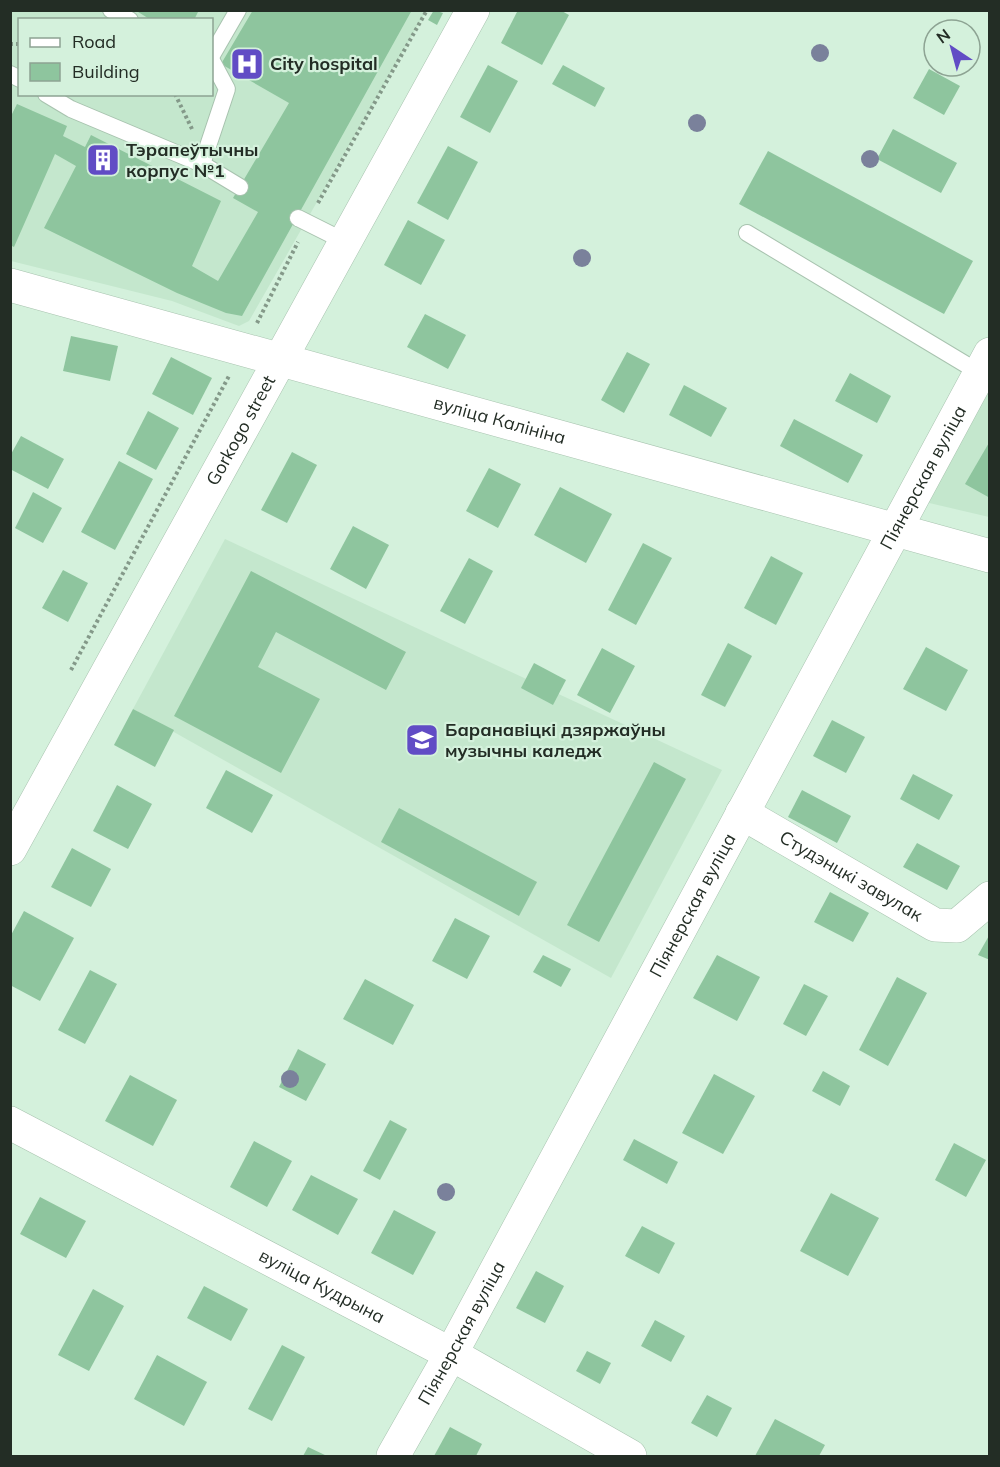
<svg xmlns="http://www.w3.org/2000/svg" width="1000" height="1467" font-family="Mulish,sans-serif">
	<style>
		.built { fill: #c4e7cd; fill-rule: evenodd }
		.building { fill: #8ec59e }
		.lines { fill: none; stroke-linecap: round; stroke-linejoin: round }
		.service-casing { stroke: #a8c3af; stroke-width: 18 }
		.minor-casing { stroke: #a8c3af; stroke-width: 34 }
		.path { stroke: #849989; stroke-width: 4; stroke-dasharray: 3 3; stroke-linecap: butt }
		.service { stroke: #fff; stroke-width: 16 }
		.minor { stroke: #fff; stroke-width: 33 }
		.tree { fill: #7a819b }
		.labels { text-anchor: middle; stroke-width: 4.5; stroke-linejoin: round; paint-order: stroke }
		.poi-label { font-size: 18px; font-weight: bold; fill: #232d25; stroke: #d4f1dc; text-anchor: start }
		.street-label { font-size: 18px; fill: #232d25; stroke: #d4f1dc }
	</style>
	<rect width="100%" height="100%" fill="#d4f1dc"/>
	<g class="built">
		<path d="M11 11H426L249 321 239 326 172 301 11 261ZM20 20H212V94H20Z"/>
		<polygon points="989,384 989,517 925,502"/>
		<polygon points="225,539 722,770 611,978 133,709"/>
	</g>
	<g class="building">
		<polygon points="135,10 199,10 194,20 151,20"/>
		<polygon points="253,10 412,10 242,316 226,313 177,293 44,228 76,166 55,154 14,247 10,245 10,118 17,104 67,126 63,136 85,147 91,135 221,201 192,266 218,281 258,212 233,198 289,103 221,64"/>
		<polygon points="434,10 443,13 437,25 428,20"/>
		<polygon points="518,10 560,10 569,15 542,65 501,43"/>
		<polygon points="488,65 518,81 490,133 460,117"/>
		<polygon points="563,65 605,88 595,107 552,84"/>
		<polygon points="929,69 960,86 944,115 913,98"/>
		<polygon points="893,129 957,163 941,193 877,159"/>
		<polygon points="448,146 478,162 448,220 417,203"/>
		<polygon points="768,151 973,261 944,314 739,204"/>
		<polygon points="408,220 445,240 421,285 384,265"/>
		<polygon points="425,314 466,335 448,369 407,347"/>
		<polygon points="71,336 118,346 110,381 63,371"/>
		<polygon points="627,352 650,364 624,413 601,400"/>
		<polygon points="171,357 212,378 193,415 152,394"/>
		<polygon points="850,373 891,396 877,423 835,401"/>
		<polygon points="684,385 727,408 711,437 669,415"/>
		<polygon points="148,411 179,428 156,470 126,454"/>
		<polygon points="794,419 863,455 848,483 780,446"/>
		<polygon points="21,436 64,459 48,489 10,469 10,456"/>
		<polygon points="990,441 990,498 965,484"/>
		<polygon points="292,452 317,465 287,523 261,510"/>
		<polygon points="119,461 153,479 115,550 81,532"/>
		<polygon points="489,468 521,484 498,528 466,511"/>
		<polygon points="560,487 612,514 586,563 534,535"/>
		<polygon points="33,492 62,508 43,543 15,528"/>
		<polygon points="353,526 389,545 366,589 330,569"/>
		<polygon points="643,543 672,558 636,625 608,610"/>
		<polygon points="771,556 803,573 776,625 744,608"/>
		<polygon points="469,558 493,571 465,624 440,611"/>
		<polygon points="63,570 88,583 68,622 42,608"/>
		<polygon points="251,571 406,652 386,690 276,632 258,667 320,699 281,773 174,716"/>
		<polygon points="728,643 752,656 725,707 701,695"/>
		<polygon points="926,647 968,670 946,711 903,689"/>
		<polygon points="602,648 635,666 610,713 577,695"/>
		<polygon points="534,663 566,680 553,705 521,688"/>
		<polygon points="133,709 174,730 155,767 114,745"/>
		<polygon points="832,720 865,737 846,773 813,756"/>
		<polygon points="654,762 686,779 599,942 567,925"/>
		<polygon points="226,770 273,795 252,833 206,808"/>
		<polygon points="913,774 953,795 939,820 900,799"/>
		<polygon points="117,785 152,804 128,849 93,831"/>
		<polygon points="802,790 851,816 837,843 788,817"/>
		<polygon points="399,808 537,882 519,916 381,842"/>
		<polygon points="917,843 960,866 947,890 903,867"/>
		<polygon points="72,848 111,869 91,907 51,887"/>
		<polygon points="830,892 869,913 853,942 814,922"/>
		<polygon points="24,911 74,938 40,1001 10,985 10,937"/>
		<polygon points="455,918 490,936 467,979 432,961"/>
		<polygon points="990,934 990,960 978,955"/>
		<polygon points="543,955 571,969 561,987 533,972"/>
		<polygon points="717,955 760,977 737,1021 693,998"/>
		<polygon points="90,970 117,984 85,1044 58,1030"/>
		<polygon points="897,977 927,993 888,1066 859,1050"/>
		<polygon points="365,979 414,1005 393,1045 343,1019"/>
		<polygon points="804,984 828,996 806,1036 783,1024"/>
		<polygon points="298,1049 326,1064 306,1101 279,1087"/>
		<polygon points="823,1071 850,1086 840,1106 812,1091"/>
		<polygon points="714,1074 755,1096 723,1154 682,1133"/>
		<polygon points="130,1075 177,1100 153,1146 105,1121"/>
		<polygon points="390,1120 407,1129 380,1180 363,1171"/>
		<polygon points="634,1139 678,1162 667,1184 623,1160"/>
		<polygon points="254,1141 292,1161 267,1207 230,1187"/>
		<polygon points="954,1143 986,1160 966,1197 935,1180"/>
		<polygon points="311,1175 358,1199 338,1235 292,1210"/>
		<polygon points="831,1193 879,1218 848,1276 800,1251"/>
		<polygon points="40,1197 86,1221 66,1258 20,1234"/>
		<polygon points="394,1210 436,1232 413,1275 371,1253"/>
		<polygon points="642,1226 675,1243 659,1274 625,1256"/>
		<polygon points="536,1271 564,1286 545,1323 516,1308"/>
		<polygon points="204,1286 248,1309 231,1341 187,1318"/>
		<polygon points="93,1289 124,1306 89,1371 58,1355"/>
		<polygon points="655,1320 685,1336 671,1362 641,1346"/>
		<polygon points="282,1345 305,1357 272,1421 248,1409"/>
		<polygon points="587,1351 611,1363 600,1384 576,1371"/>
		<polygon points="157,1355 207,1382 184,1426 134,1399"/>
		<polygon points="707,1395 732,1408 717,1437 691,1423"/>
		<polygon points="775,1419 825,1445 819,1456 755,1456"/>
		<polygon points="450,1427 482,1444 476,1456 434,1456"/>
		<polygon points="308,1447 327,1456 303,1456"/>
	</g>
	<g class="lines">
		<defs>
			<g id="service">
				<polyline points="111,10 130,20"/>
				<polyline points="212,55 238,10"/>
				<polyline points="10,74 20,79"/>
				<polyline points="46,94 71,109 202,164 227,89 212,61"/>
				<polyline points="202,164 240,187"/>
				<polyline points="298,218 346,242"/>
				<polyline points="747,233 980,373"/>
			</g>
			<g id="minor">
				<path id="s1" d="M10 285 990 556"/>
				<path id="s2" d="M742 813 935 925 957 926 990 898"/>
				<path id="s3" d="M10 849 473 10"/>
				<path id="s4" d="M10 1123 451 1354 630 1456"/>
				<path id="s5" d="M393 1456 451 1354 990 354"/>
			</g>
		</defs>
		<use href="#service" class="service-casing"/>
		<use href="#minor" class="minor-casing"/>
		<g class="path">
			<polyline points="10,44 20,44"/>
			<polyline points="175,94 192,129"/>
			<polyline points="318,203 427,10"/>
			<polyline points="257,323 298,242"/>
			<polyline points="71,670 229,376"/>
		</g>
		<use href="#service" class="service"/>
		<use href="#minor" class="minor"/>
	</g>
	<g class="tree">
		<circle cx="820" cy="53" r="9"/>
		<circle cx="697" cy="123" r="9"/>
		<circle cx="870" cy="159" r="9"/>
		<circle cx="582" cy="258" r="9"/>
		<circle cx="290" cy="1079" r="9"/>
		<circle cx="446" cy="1192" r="9"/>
	</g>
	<defs>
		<symbol id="hospital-square" viewBox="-11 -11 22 22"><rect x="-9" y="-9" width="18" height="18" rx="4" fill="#614cc5" stroke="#d4f1dc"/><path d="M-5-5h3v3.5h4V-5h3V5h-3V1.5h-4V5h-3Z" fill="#fff"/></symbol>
		<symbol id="building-square" viewBox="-11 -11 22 22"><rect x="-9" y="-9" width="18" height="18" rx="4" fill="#614cc5" stroke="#d4f1dc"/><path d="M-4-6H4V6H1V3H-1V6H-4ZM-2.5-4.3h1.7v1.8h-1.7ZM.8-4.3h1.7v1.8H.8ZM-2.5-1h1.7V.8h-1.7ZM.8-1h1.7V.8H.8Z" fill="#fff"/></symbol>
		<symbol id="university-square" viewBox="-11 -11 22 22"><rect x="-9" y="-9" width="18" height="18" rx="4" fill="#614cc5" stroke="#d4f1dc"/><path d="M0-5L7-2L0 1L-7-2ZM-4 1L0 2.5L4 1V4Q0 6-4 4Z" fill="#fff"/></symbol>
	</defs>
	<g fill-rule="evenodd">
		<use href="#hospital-square" x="228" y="45" width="38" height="38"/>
		<use href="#building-square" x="84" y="141" width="38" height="38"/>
		<use href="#university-square" x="403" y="721" width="38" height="38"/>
	</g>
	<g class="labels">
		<g class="poi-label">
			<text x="270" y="70">City hospital</text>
			<text x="126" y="156">Тэрапеўтычны<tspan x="126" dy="21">корпус №1</tspan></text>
			<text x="445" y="736">Баранавіцкі дзяржаўны<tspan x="445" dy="21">музычны каледж</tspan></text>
		</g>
		<g class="street-label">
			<text dy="6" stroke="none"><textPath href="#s1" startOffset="508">вуліца Калініна</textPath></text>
			<text dy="6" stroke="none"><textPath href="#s3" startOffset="478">Gorkogo street</textPath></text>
			<text dy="6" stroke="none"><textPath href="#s5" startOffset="1113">Піянерская вуліца</textPath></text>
			<text dy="6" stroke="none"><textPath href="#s2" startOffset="126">Студэнцкі завулак</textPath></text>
			<text dy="6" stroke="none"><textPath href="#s5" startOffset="627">Піянерская вуліца</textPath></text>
			<text dy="6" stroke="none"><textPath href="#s4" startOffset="352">вуліца Кудрына</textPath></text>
			<text dy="6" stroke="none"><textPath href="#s5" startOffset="141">Піянерская вуліца</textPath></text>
		</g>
	</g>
	<rect width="1000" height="1467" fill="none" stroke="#232d25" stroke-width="24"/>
	<rect x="18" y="18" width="195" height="78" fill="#d4f1dc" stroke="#8da393" stroke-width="1.5"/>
	<rect x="30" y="38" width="30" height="9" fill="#ffffff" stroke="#8da393" stroke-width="1.5"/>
	<text x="72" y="48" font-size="18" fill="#232d25">Road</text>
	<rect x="30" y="63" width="30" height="18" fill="#8ec59e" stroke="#8da393" stroke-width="1.5"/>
	<text x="72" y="78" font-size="18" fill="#232d25">Building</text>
	<g transform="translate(952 48) rotate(324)"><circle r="28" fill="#d4f1dc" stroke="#8da393" stroke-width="1.5"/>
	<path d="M0-4.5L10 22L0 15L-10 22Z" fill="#614cc5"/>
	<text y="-9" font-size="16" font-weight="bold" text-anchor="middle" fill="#232d25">N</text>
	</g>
</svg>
